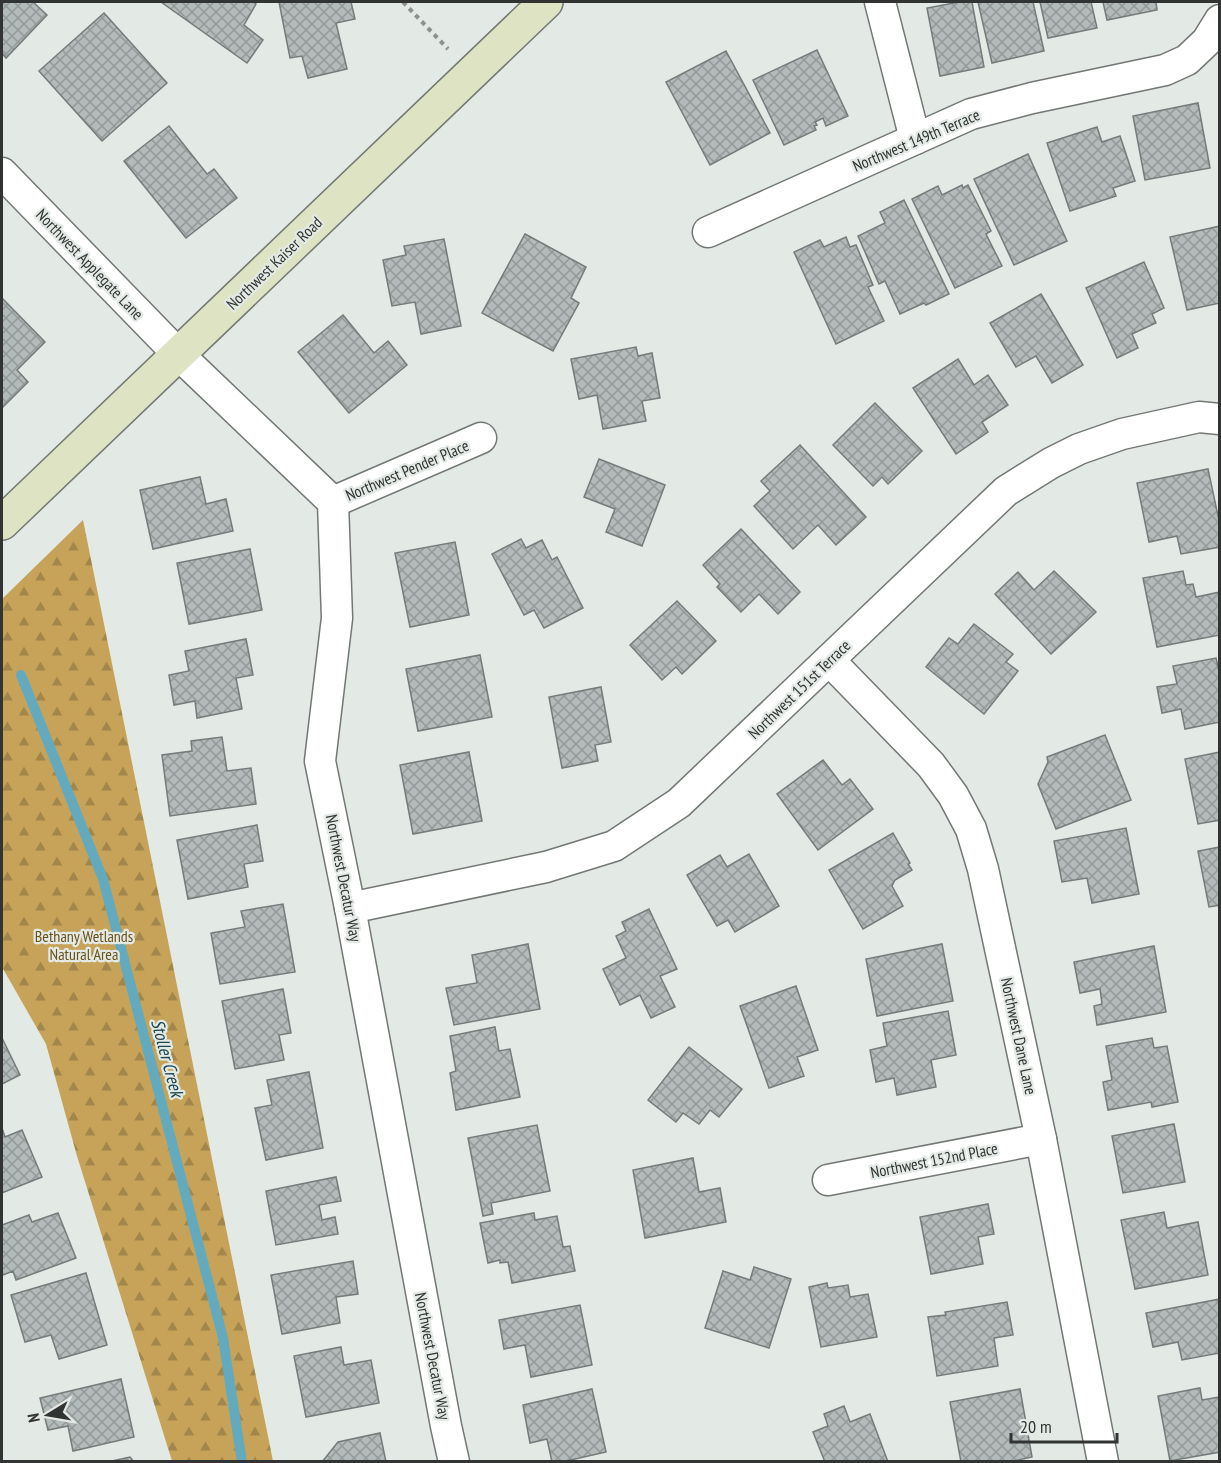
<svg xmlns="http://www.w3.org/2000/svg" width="1221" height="1463" font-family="'PT Sans Narrow',sans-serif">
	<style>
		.forest { fill: url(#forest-firs) }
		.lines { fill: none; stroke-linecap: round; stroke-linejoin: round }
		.stream { stroke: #63aabe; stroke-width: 10 }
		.building { fill: url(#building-cross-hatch); stroke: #747b7a; stroke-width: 1.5 }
		.street-casing { stroke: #737874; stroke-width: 33 }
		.secondary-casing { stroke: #737874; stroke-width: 36 }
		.path { stroke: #8e928f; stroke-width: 4; stroke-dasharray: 4.5 4.5; stroke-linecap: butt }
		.street { stroke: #fff; stroke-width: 30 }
		.secondary { stroke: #dee3c3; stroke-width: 33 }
		.labels { text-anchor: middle; stroke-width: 4.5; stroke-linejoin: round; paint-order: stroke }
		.street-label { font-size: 16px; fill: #313432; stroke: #e3e9e4 }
		.park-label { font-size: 16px; fill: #6a5119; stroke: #e3e9e4 }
		.water-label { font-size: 18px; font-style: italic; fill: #194653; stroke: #e3e9e4 }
	</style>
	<defs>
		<pattern id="forest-firs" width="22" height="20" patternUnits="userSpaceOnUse" patternTransform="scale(1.5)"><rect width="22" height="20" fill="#c7a359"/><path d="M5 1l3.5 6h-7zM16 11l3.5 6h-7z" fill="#a2864a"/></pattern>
		<pattern id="building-cross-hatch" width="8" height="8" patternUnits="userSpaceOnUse" patternTransform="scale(1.5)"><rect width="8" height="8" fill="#b3bbba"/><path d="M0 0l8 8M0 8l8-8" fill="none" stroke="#929998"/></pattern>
	</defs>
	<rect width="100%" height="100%" fill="#e3e9e4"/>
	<polygon class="forest" points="83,520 273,1461 172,1461 77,1156 46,1044 2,967 2,599"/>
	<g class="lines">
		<polyline class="stream" points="21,675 103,879 223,1338 242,1462"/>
	</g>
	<g class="building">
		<polygon points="2,2 33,2 47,15 6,58 2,53"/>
		<polygon points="161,2 253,2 256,4 244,25 263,40 247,63"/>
		<polygon points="279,2 351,2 355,19 336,23 347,69 308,78 302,56 290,58"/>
		<polygon points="959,2 972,2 984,67 940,76 927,8"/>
		<polygon points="978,2 1033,2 1044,51 992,63"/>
		<polygon points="1040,2 1091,2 1097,28 1048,38"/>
		<polygon points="1103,2 1156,2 1157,10 1107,20"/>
		<polygon points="104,13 167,83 102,141 39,71"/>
		<polygon points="817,50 848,116 826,126 823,118 815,122 817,125 814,126 816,130 784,145 753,80"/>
		<polygon points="726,51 770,133 710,165 666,82"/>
		<polygon points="1198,103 1210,168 1145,180 1133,116"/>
		<polygon points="169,126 207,174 214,169 237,198 186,238 124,161"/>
		<polygon points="1097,127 1102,142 1120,136 1135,181 1113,188 1116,196 1070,211 1047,143"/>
		<polygon points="1028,154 1067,241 1014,265 974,179"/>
		<polygon points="962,185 963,188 968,185 991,231 986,234 1002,266 955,288 912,199 938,186 942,195"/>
		<polygon points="904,200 949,294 926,305 924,303 900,314 885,281 879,284 858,236 885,223 880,212"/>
		<polygon points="1220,226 1220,303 1187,310 1170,237"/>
		<polygon points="525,234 586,267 571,298 579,303 553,351 482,313"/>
		<polygon points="846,237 850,247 856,245 873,285 868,287 884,321 836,344 794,252 820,240 824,247"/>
		<polygon points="444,239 461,326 421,334 415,302 392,306 383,260 406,255 404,246"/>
		<polygon points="1144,262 1164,308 1152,314 1156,323 1132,334 1138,348 1117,358 1086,288"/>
		<polygon points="1041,294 1083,365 1052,383 1036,356 1016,367 990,323"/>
		<polygon points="2,298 45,342 17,370 28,382 2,408"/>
		<polygon points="343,315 374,353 388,341 407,365 349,413 298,352"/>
		<polygon points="636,347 638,356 652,353 660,398 642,401 646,421 603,429 597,395 579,399 571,359"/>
		<polygon points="958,359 974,385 988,375 1008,405 982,422 988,432 956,454 913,388"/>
		<polygon points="875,403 922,451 888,484 882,477 873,486 833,445"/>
		<polygon points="800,445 866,517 836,545 818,525 793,549 754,506 770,491 761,481"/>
		<polygon points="599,459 665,485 642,546 606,532 615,509 584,497"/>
		<polygon points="1208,469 1220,525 1220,547 1181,554 1177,536 1149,542 1137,483"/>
		<polygon points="200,477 206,504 226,499 233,531 153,549 140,490"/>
		<polygon points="741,529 800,592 778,614 759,594 741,612 717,587 720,584 703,565"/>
		<polygon points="521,539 526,548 542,540 552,560 557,557 583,608 544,628 534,610 524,615 492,554"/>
		<polygon points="455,542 469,615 410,627 395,553"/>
		<polygon points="250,549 262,610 189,624 177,563"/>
		<polygon points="1054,571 1096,612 1051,654 995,594 1018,572 1034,590"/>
		<polygon points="1183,571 1186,585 1193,584 1196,597 1220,592 1220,635 1157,647 1143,578"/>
		<polygon points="677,601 716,641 682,674 676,667 662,680 630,645"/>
		<polygon points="974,624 1013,654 1006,662 1018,671 984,714 926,667 949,638 958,644"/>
		<polygon points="246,639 253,675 236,678 242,709 197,718 195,701 174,705 169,675 189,671 185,651"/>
		<polygon points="480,655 492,717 418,731 406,669"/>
		<polygon points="1216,658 1220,676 1220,722 1185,729 1181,709 1162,713 1157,687 1177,684 1173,666"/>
		<polygon points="601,687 611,742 595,745 598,761 562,768 549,697"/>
		<polygon points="1105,735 1131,800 1056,829 1038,784 1048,762 1047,757"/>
		<polygon points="222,737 227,771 251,768 256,804 170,816 162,755 192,751 191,741"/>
		<polygon points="469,752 482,821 413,834 400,765"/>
		<polygon points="1220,752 1220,820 1198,824 1185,759"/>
		<polygon points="823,760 842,785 850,779 873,809 818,850 777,794"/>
		<polygon points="257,825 263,861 244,864 248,887 188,899 177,840"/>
		<polygon points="1126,828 1139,894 1092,903 1087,878 1062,882 1054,841"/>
		<polygon points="893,833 910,863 908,864 912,870 895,880 892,886 903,906 863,929 829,870"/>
		<polygon points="1220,847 1220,905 1209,907 1198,851"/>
		<polygon points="749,854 779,906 735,932 728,920 717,926 687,875 720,855 727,867"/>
		<polygon points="283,904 295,972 220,984 211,933 245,927 241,911"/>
		<polygon points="649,909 677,969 660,976 675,1007 651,1018 640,995 620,1005 603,969 626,958 616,936 626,931 622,922"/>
		<polygon points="528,944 540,1009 454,1025 446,988 477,983 472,955"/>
		<polygon points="942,944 953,1001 877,1016 866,959"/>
		<polygon points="1154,946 1166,1012 1097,1025 1094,1006 1102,1004 1100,989 1080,993 1074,962"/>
		<polygon points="796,986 818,1050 797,1057 804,1076 769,1088 740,1006"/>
		<polygon points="283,989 291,1033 279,1035 284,1060 235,1069 222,1001"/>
		<polygon points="948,1011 956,1055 931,1060 936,1087 897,1095 894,1078 876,1082 870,1050 887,1046 883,1023"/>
		<polygon points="495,1027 499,1051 510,1049 520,1097 456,1110 450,1073 456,1071 450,1036"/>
		<polygon points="2,1038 20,1075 2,1084"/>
		<polygon points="1152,1038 1154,1048 1167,1046 1178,1102 1152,1107 1151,1102 1108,1110 1103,1082 1112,1080 1106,1046"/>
		<polygon points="689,1047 742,1089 719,1117 710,1110 699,1124 683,1113 676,1122 648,1100"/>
		<polygon points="309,1072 323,1148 266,1160 255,1108 272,1105 267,1080"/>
		<polygon points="1174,1124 1185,1182 1123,1193 1112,1136"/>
		<polygon points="537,1125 550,1191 491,1203 493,1214 483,1216 468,1138"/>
		<polygon points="2,1128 5,1137 22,1130 42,1177 2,1193"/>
		<polygon points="693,1158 699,1192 720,1188 726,1222 645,1238 633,1170"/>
		<polygon points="336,1177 341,1201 319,1205 322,1220 335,1217 338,1234 276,1245 266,1191"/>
		<polygon points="988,1204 994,1234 978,1237 983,1264 931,1274 920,1217"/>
		<polygon points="1164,1212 1167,1228 1198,1222 1208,1275 1135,1289 1121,1220"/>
		<polygon points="58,1213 76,1258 16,1280 13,1271 3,1275 2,1271 2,1225 29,1215 32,1222"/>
		<polygon points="534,1213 535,1220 557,1216 563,1247 570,1246 575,1271 512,1283 508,1262 500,1263 500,1260 488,1263 480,1223"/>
		<polygon points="353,1261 358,1294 336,1297 340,1323 282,1334 271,1275"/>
		<polygon points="754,1267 791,1279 769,1348 705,1328 723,1271 750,1280"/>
		<polygon points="86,1273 107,1345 59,1359 51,1335 25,1342 11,1295"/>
		<polygon points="827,1283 828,1288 848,1285 850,1297 868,1294 877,1337 821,1347 809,1287"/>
		<polygon points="1220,1299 1220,1353 1182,1360 1178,1342 1153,1347 1146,1313"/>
		<polygon points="1007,1302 1013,1335 994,1338 998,1366 937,1376 928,1317 946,1315 945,1312"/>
		<polygon points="580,1305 592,1365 531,1377 525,1345 504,1349 499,1320"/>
		<polygon points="341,1347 344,1365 371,1360 379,1403 306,1417 294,1356"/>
		<polygon points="121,1379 134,1437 73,1451 68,1426 48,1430 40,1398"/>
		<polygon points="1200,1388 1202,1400 1220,1397 1220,1452 1170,1461 1158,1396"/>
		<polygon points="592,1389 606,1452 562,1462 552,1462 547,1439 530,1443 523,1405"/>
		<polygon points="1020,1389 1032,1457 1009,1462 961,1462 950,1402"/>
		<polygon points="844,1406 850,1422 870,1414 888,1462 825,1462 813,1432 828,1426 824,1414"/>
		<polygon points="380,1433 386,1462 322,1462 338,1442"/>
		<polygon points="130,1457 134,1462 107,1462"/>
	</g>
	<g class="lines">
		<defs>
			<g id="street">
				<polyline points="880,2 915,139"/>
				<polyline points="2,173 178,354 333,502 337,618 320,761 350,908 446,1426 454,1462"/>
				<polyline points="708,232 971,114 1032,98 1165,70 1187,60 1207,41 1220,20"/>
				<polyline points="333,502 481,438"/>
				<polyline points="829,660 931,765 953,795 971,829 983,869 1041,1139 1103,1462"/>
				<polyline points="350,908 546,867 614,846 679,803 1006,491 1051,463 1079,449 1122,434 1199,417 1220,419"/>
				<polyline points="828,1180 1041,1139"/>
			</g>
			<polyline id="secondary" points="2,523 546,2"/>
		</defs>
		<use href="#street" class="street-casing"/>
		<use href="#secondary" class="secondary-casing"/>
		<polyline class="path" points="403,2 448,49"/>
		<use href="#street" class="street"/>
		<use href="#secondary" class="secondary"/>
	</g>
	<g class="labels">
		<g class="street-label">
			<text transform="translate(916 140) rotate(-23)" y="6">Northwest 149th Terrace</text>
			<text transform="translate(274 263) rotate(-44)" y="6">Northwest Kaiser Road</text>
			<text transform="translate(90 264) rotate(46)" y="6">Northwest Applegate Lane</text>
			<text transform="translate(407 470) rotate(-23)" y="6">Northwest Pender Place</text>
			<text transform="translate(799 689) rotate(-44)" y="6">Northwest 151st Terrace</text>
			<text transform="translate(344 878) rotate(79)" y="6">Northwest Decatur Way</text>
			<text transform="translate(1019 1036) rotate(78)" y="6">Northwest Dane Lane</text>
			<text transform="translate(934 1160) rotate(-11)" y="6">Northwest 152nd Place</text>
			<text transform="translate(433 1356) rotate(79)" y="6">Northwest Decatur Way</text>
		</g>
		<g class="park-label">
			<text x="84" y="942">Bethany Wetlands<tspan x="84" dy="18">Natural Area</tspan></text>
		</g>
		<g class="water-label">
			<text transform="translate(167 1058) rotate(75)" y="6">Stoller Creek</text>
		</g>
	</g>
	<rect width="1221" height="1463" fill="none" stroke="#313432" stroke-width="6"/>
	<g transform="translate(48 1415) rotate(259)" stroke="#e3e9e4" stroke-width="4.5" paint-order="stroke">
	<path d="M0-4.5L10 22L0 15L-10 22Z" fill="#313432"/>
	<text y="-9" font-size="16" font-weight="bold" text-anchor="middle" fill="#313432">N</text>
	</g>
	<path d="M1011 1433v9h106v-9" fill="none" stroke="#313432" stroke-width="3"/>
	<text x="1020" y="1433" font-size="18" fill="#313432" stroke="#e3e9e4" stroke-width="4.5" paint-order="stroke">20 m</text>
</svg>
